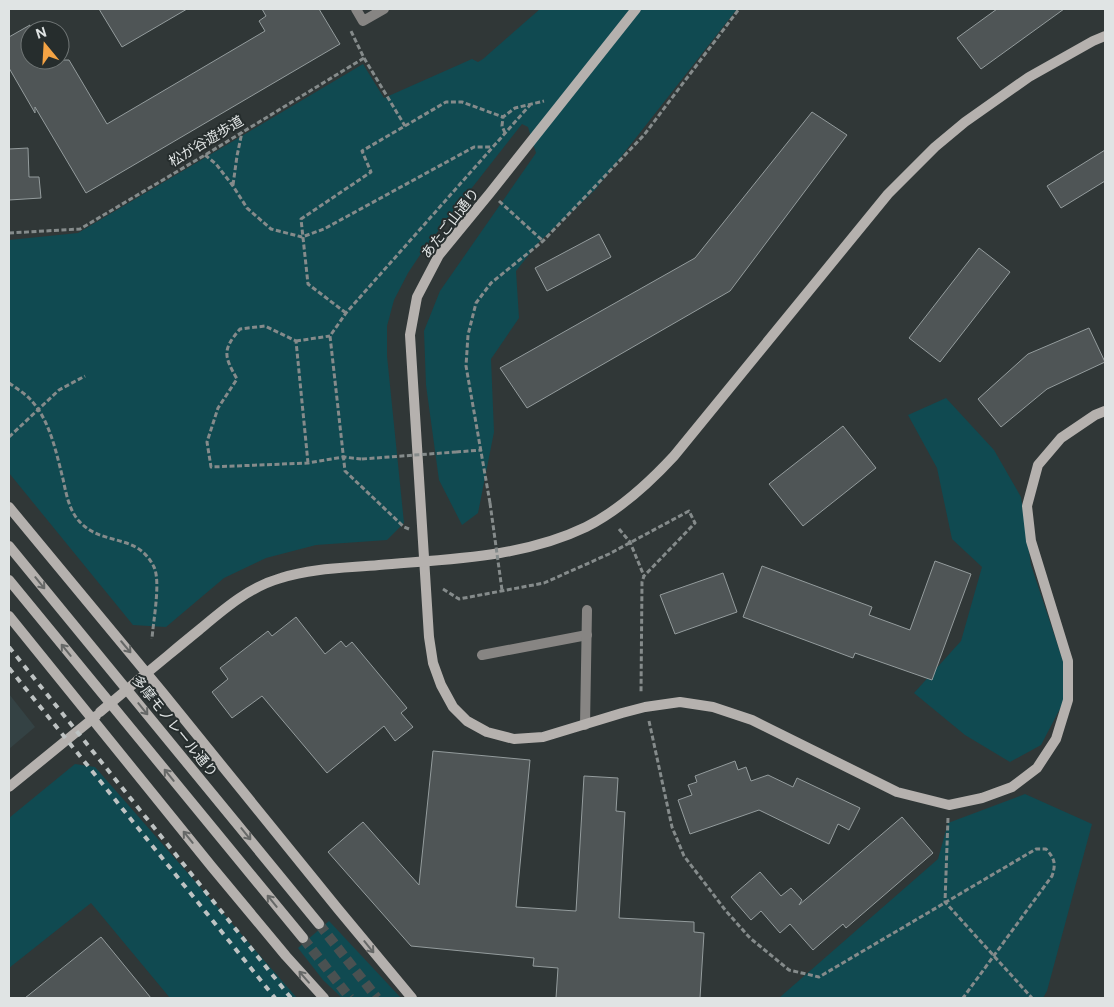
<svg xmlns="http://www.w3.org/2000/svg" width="1114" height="1007" font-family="'DM Sans','Noto Sans JP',sans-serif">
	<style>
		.built { fill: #344244 }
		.green { fill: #104a51 }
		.building { fill: #4f5556; stroke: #949c9d }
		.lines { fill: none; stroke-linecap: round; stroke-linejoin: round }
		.secondary-tunnel { stroke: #4a5151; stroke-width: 10; stroke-dasharray: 10 5; stroke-linecap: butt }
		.path { stroke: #858b8b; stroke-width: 3; stroke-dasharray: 5 2.5; stroke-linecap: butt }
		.street { stroke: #878583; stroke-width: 10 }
		.secondary { stroke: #b5b1ae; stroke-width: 10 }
		.rail { stroke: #bec3c3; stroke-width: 4; stroke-dasharray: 6 6; stroke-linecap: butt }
		.path-bridge { stroke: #858b8b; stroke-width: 3; stroke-dasharray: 5 2.5; stroke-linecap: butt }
		.secondary-bridge { stroke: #b5b1ae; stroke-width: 10 }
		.oneway { stroke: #666867 }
		.labels { text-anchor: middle; stroke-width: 4; stroke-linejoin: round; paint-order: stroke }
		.street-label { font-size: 14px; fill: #e0e4e4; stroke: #262d2d }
	</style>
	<rect width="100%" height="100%" fill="#303737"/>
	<polygon class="built" points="9,694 35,727 9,749"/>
	<g class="green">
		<polygon points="540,9 737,9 595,190 539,242 516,271 519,318 491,359 494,432 478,513 462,525 439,480 426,385 424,331 440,291 536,153 528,127 522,124 424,249 408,273 394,300 387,326 387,356 404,523 387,540 316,545 266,558 224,578 166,627 133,625 9,473 9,240 78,233 363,64 384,98 472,59 478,62 483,59"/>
		<polygon points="946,398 994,450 1021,497 1031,565 1064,664 1064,701 1041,745 1010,762 965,735 914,693 961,641 982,567 952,539 937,468 908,415"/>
		<polygon points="75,764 95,767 297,998 170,998 91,903 9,968 9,818"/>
		<polygon points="1025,794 1092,824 1047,991 1043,998 779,998 938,859 948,823"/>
		<polygon points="329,921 401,998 342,998 323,980 298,948"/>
	</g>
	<g class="building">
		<polygon points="99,9 187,9 122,47"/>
		<polygon points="262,9 319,9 340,44 86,193 35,107 35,113 9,68 9,37 30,25 30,60 69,60 107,124 265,31 259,21 266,16"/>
		<polygon points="997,9 1064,9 981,69 957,38"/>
		<polygon points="812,112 847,135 730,291 527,408 500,368 695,258"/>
		<polygon points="28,148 29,177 39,177 41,198 9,200 9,149"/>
		<polygon points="1105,150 1105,181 1061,208 1047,186"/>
		<polygon points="599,234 611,257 547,291 535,268"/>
		<polygon points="979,248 1010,272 940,362 909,338"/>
		<polygon points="1089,328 1105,362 1047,389 1001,427 978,399 1028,354"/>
		<polygon points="843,426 876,468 803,526 769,484"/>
		<polygon points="935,561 971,574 932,680 855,653 853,658 743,617 762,566 872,607 869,615 910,630"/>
		<polygon points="723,573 737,612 675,634 660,595"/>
		<polygon points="296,617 325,654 341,641 346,647 352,642 407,708 401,713 413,727 395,741 384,726 327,773 262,696 232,718 212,692 228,679 220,668 268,631 272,636"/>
		<polygon points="433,751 530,760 516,907 576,911 584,776 618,778 616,811 625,812 619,918 694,922 694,932 704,933 700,998 556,998 558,968 533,966 534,958 411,946 328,852 363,822 419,885"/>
		<polygon points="735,761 738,770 746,767 751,781 768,775 793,787 797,778 860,808 849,830 838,824 829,844 759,810 690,834 678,800 692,795 688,785 697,782 695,776"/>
		<polygon points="902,817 933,853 846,928 843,924 813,950 790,924 780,933 761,911 751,920 731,897 760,872 781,896 791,888 802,900 799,905"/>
		<polygon points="101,937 151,998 25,998"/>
	</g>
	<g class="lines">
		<g class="secondary-tunnel">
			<polyline points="319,924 377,998"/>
			<polyline points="303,938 350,998"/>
		</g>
		<g class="path">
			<polyline points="364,58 405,126"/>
			<polyline points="505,133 502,126 503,117 515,108 544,101"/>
			<polyline points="205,155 216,164 233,186 247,208 271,229 302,237 324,229 474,147 492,147"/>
			<polyline points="233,185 237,156 242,132"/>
			<polyline points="499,201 543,241"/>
			<polyline points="9,233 80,229 205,155 364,58 350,29"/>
			<polyline points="346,313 308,284 301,219 371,172 362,151 446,102 462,102 503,117"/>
			<polyline points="296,341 330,336"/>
			<path d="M9 383C16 388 24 393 30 399 50 420 56 452 63 479 66 493 69 510 79 521 102 547 137 532 154 567 161 582 153 622 152 639"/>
			<polyline points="9,437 59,390 85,376"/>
			<polyline points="456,452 482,450"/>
			<path d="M308 463 296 341 265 326 240 329C222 350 224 356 237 379L218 408 207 442 211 467 308 463 343 457 362 459"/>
			<polyline points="490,503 466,366 468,335 476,303 491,283 543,241 644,135 739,9"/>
			<polyline points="409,529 404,527 345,471 330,336 346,313 530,105"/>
			<polyline points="619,529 630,542 644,576"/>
			<polyline points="443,589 459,599 544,583 609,554 689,511 695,523 644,576 642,582 641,693"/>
			<path d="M649 721 672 827 684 856 726 911 750 938 789 970 819 977 1036 849H1046C1055 859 1056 864 1052 876L963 998"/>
			<polyline points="948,818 945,902 1032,998"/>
		</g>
		<g class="street">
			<polyline points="356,9 363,21 384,9"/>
			<polyline points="482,655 587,635"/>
			<polyline points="585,725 587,610"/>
		</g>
		<g class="secondary">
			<polyline points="636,9 490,193 439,255 417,297 410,335 429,637 433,663 441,685 453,707 467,721 487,732 514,739 543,737 622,713 645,707 680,702 713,707 752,720 897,792 949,805 982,798 1012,787 1037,768 1056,739 1068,700 1068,661 1031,541 1027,506 1038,465 1061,438 1095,415 1105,411"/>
			<polyline points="9,507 163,693 338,909 412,998"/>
			<polyline points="9,546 319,924"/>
			<polyline points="9,580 303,938"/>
			<polyline points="9,616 212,867 286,956 324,998"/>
			<path d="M137 681C158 664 178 647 199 630 224 609 249 587 281 578 312 568 347 568 379 565 448 559 522 558 586 527 620 510 649 483 674 456L888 194 935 147 965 122 1029 77 1093 41 1105 36"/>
			<polyline points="9,787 96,716"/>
		</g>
		<g class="rail">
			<polyline points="9,647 291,998"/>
			<polyline points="9,668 275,998"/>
		</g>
		<g class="path-bridge">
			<polyline points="362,459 456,452"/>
			<polyline points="490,503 502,590"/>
		</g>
		<polyline class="secondary-bridge" points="100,712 137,681"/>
	</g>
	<defs><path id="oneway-shaft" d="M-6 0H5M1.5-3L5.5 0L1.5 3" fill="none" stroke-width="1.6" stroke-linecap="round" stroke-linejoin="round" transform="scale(1.25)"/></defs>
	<g class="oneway">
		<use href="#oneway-shaft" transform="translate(40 583) rotate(51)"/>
		<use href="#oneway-shaft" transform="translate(126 647) rotate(50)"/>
		<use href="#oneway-shaft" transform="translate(66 650) rotate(-129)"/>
		<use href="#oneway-shaft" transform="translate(143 709) rotate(51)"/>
		<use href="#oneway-shaft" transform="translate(169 775) rotate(-129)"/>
		<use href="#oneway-shaft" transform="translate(246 834) rotate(51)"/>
		<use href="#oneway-shaft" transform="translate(188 837) rotate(-129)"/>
		<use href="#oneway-shaft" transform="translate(272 901) rotate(-129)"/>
		<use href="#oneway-shaft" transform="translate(369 947) rotate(51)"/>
		<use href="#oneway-shaft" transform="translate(304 977) rotate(-131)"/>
	</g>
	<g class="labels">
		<g class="street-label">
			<text transform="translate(206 141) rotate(-31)" y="5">松が谷遊歩道</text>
			<text transform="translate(450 223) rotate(-52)" y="5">あたご山通り</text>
			<text transform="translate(175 726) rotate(51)" y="5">多摩モノレール通り</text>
		</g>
	</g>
	<rect width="1114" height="1007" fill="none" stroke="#e0e4e4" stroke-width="20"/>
	<g transform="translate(45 45) rotate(342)"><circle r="24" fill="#262d2d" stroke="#707676"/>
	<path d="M0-4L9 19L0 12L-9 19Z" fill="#f4a344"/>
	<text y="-8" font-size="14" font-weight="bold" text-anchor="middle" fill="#e0e4e4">N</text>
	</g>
</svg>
